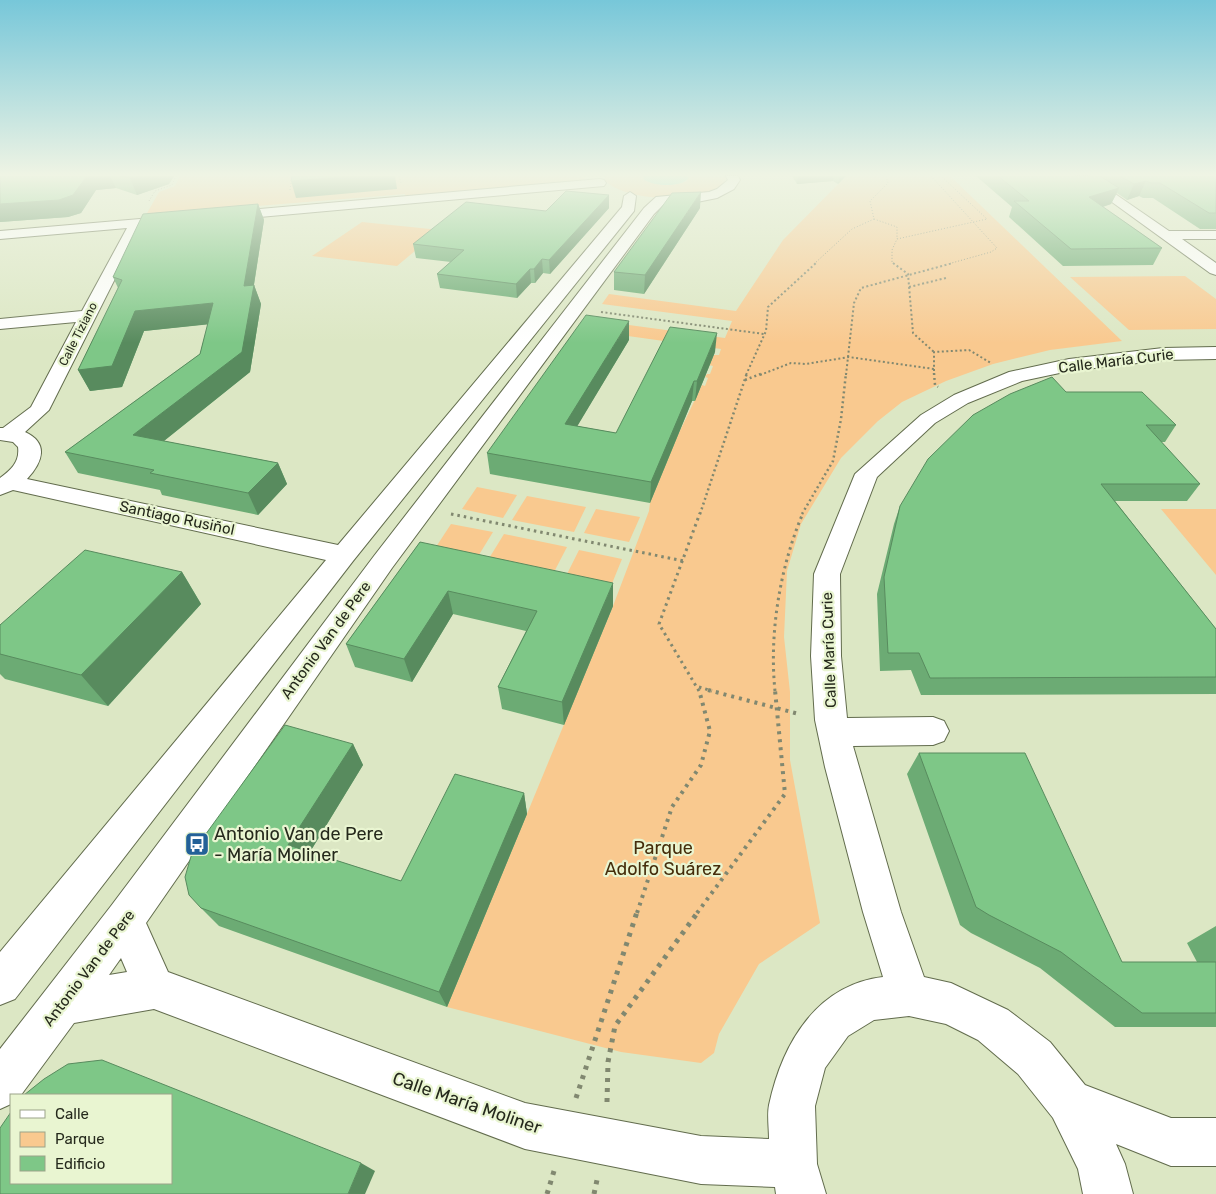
<svg xmlns="http://www.w3.org/2000/svg" width="1216" height="1194" font-family="Rubik,sans-serif">
	<style>
		.green { fill: #f9c98f }
		.water { fill: #6ee3c2 }
		.lines { fill: none; stroke-linecap: round; stroke-linejoin: round }
		.minor-casing { stroke: #626c4d; stroke-width: 2 }
		.path-far5 { stroke: #818870; stroke-width: 1; stroke-dasharray: 1 2; stroke-linecap: butt }
		.path-far4 { stroke: #818870; stroke-width: 2; stroke-dasharray: 2 2.5; stroke-linecap: butt }
		.path-far3 { stroke: #818870; stroke-width: 2.5; stroke-dasharray: 2 3; stroke-linecap: butt }
		.path-far2 { stroke: #818870; stroke-width: 3; stroke-dasharray: 2.5 4; stroke-linecap: butt }
		.path-far1 { stroke: #818870; stroke-width: 4; stroke-dasharray: 3 5; stroke-linecap: butt }
		.path { stroke: #818870; stroke-width: 5; stroke-dasharray: 4 6; stroke-linecap: butt }
		.minor { fill: #fff; fill-rule: evenodd }
		.wall { fill: #6cab74 }
		.shaded-wall { fill: #588b5e }
		.building { fill: #7ec787; stroke: #588b5e }
		.labels { text-anchor: middle; stroke-width: 4.5; stroke-linejoin: round; paint-order: stroke }
		.far-street-label { font-size: 12px; fill: #25291c; stroke: #e9f5d1 }
		.street-label { font-size: 15px; fill: #25291c; stroke: #e9f5d1 }
		.near-poi-label { font-size: 18px; fill: #25291c; stroke: #e9f5d1; text-anchor: start }
		.near-park-label { font-size: 18px; fill: #452d0b; stroke: #e9f5d1 }
		.near-street-label { font-size: 18px; fill: #25291c; stroke: #e9f5d1 }
	</style>
	<rect width="100%" height="100%" fill="#dce7c4"/>
	<g class="green">
		<polygon points="180,176 574,176 585,178 580,183 406,200 405,194 146,215 159,192 175,186"/>
		<path d="M605 176H643V177C654 187 673 187 687 181V176L726 177 725 183C699 203 630 203 605 181Z"/>
		<polygon points="846,176 950,176 1122,341 1050,350 993,364 946,381 902,402 878,421 841,458 801,524 787,571 784,637 790,692 790,760 820,923 759,964 719,1034 714,1053 701,1063 621,1052 447,1007 613,606 649,511 650,503 677,437 702,385 705,386 708,378 705,377 707,374 710,374 713,366 709,365 714,355 719,355 721,349 585,330 592,320 725,338 732,321 602,304 609,294 736,311 783,240"/>
		<polygon points="362,222 440,230 397,266 312,256"/>
		<polygon points="1185,276 1216,299 1216,329 1129,330 1070,277"/>
		<polygon points="477,487 517,495 503,518 462,509"/>
		<polygon points="527,496 586,507 574,532 512,520"/>
		<polygon points="596,509 640,517 629,542 584,533"/>
		<polygon points="1161,509 1216,509 1216,575"/>
		<polygon points="451,524 493,532 477,558 434,550"/>
		<polygon points="504,534 567,547 553,574 488,560"/>
		<polygon points="579,550 622,559 611,586 566,576"/>
	</g>
	<path class="water" d="M643 176H687L689 178C679 188 656 186 644 180Z"/>
	<g class="lines">
		<defs>
			<g id="minor">
				<path d="M726 176H738L740 180 734 189 717 198 692 203 664 204 654 214 392 568 146 923 168 972 525 1103 701 1136 769 1139C769 1128 767 1115 769 1105 782 1044 816 985 883 977L863 912 825 767 815 720 811 656 814 574 855 474 921 415 954 395 1009 372 1069 359 1163 348 1216 347V359L1163 360 1069 371 1022 381 968 403 935 423 877 477 840 574 841 656 847 718 933 717 944 721 949 731 944 741 933 745 853 746 901 912 924 977 951 983 1008 1010 1050 1042 1085 1085 1171 1118H1216V1166H1171L1116 1144 1125 1164 1133 1194H1083L1078 1169 1053 1118 1018 1074 978 1040 946 1024 909 1016 874 1020 848 1036 825 1068 815 1106 817 1164 826 1194H776L775 1187 701 1184 525 1149 154 1009 74 1023 21 1095H11V1104L0 1109V1049L111 906 374 556 644 208 656 197 709 192 717 189 728 180ZM121 958 127 972 109 975Z"/>
				<polygon points="1076,176 1089,176 1169,231 1216,231 1216,239 1182,239 1216,263 1216,275 1210,273"/>
				<polygon points="600,179 604,180 606,183 604,186 225,220 218,216 225,212"/>
				<path d="M630 192 636 196 634 211 353 561 15 999 0 1005V952L326 560 13 490 0 495V478C11 470 20 462 18 447L13 442 0 440V428H3L31 407 76 322 0 329V319L82 311 127 228 0 239V231L175 216 182 220 175 224 141 227 49 410 25 432C49 443 43 462 27 479L338 545 622 207 624 196Z"/>
			</g>
		</defs>
		<use href="#minor" class="minor-casing"/>
		<g class="path-far5">
			<polyline points="399,176 401,183"/>
			<polyline points="931,176 997,248 991,252 948,264"/>
			<polyline points="290,190 292,176"/>
			<polyline points="149,201 155,191 172,185 176,176"/>
			<polyline points="874,219 897,227 897,239"/>
			<polyline points="814,264 852,229 874,219 870,201 888,183 886,176"/>
			<polyline points="894,264 892,262 892,250 897,239 987,219 941,176"/>
		</g>
		<g class="path-far4">
			<polyline points="893,263 908,274 913,333 934,352"/>
			<polyline points="909,287 946,278"/>
			<polyline points="601,312 764,334"/>
			<polyline points="934,369 934,375"/>
			<polyline points="746,375 766,331 768,307 816,263"/>
			<polyline points="760,375 791,363 806,364 849,357 934,369 934,352 969,350 991,363"/>
			<polyline points="846,375 854,303 861,288 953,263"/>
		</g>
		<g class="path-far3">
			<polyline points="934,373 935,385 938,387"/>
			<polyline points="745,380 763,373"/>
			<polyline points="700,514 747,373"/>
			<polyline points="802,514 833,461 841,419 846,373"/>
		</g>
		<g class="path-far2">
			<polyline points="451,514 684,561"/>
			<polyline points="699,687 712,691"/>
			<polyline points="699,691 659,624 700,513"/>
			<path d="M775 691C769 633 780 567 803 513"/>
		</g>
		<g class="path-far1">
			<polyline points="708,690 799,714"/>
			<polyline points="637,913 672,807 701,765 710,731 699,690"/>
			<polyline points="697,913 785,794 775,690"/>
		</g>
		<g class="path">
			<polyline points="576,1098 637,912"/>
			<polyline points="607,1102 608,1062 615,1026 698,912"/>
			<polyline points="547,1194 554,1171"/>
			<polyline points="594,1194 597,1180"/>
		</g>
		<use href="#minor" class="minor"/>
	</g>
	<g class="wall">
		<polygon points="0,176 174,176 169,184 137,195 116,188 96,190 81,213 68,217 0,222"/>
		<polygon points="792,176 846,176 838,184 833,181 797,184"/>
		<polygon points="976,176 1216,176 1216,229 1200,229 1153,198 1143,198 1139,196 1127,200 1117,193 1111,204 1103,207 1162,248 1153,265 1063,266 1009,217 1012,207"/>
		<polygon points="609,195 609,208 550,274 543,273 535,283 531,283 517,298 440,288 437,274 451,262 416,258 413,244"/>
		<polygon points="258,204 264,220 254,285 261,304 250,372 164,441 278,463 287,484 258,515 162,495 160,490 78,473 65,452 200,354 208,324 144,331 122,387 90,391 78,370 118,288 113,277"/>
		<polygon points="700,208 644,294 614,290 614,272"/>
		<polygon points="629,340 577,426 616,433 715,352 695,401 692,401 650,503 490,474 487,453"/>
		<polygon points="1066,392 1176,425 1165,442 1161,442 1200,484 1187,501 1115,501 1216,629 1216,694 921,695 911,670 880,671 877,594 894,524 900,506"/>
		<polygon points="420,542 613,606 564,725 502,709 498,687 526,631 453,614 412,682 355,667 346,644"/>
		<polygon points="182,572 201,604 108,706 5,679 0,674 0,625"/>
		<polygon points="353,744 363,765 310,852 401,881 524,793 527,814 447,1007 219,926 201,908"/>
		<polygon points="919,753 1122,962 1197,962 1187,943 1216,926 1216,1027 1115,1027 1040,968 971,933 960,925 907,774"/>
	</g>
	<g class="shaded-wall">
		<polygon points="87,176 110,176 116,188 96,190 81,213 68,217 0,222 0,204"/>
		<polygon points="139,176 174,176 169,184 137,195 130,178"/>
		<polygon points="355,176 395,176 397,189 296,198 291,181"/>
		<polygon points="798,176 834,176 833,181 797,184"/>
		<polygon points="840,176 846,176 838,184"/>
		<polygon points="1146,181 1139,196 1127,200 1134,184"/>
		<polygon points="1119,188 1111,204 1082,213 1089,197"/>
		<polygon points="701,192 700,208 644,294 645,275"/>
		<polygon points="609,195 609,208 550,274 549,260"/>
		<polygon points="258,204 264,220 253,290 254,285 261,304 250,372 145,456 133,435 242,352 244,286"/>
		<polygon points="542,259 543,273 535,283 534,269"/>
		<polygon points="530,269 531,283 517,298 516,284"/>
		<polygon points="213,303 221,323 144,331 122,387 90,391 78,370 135,311"/>
		<polygon points="629,321 629,340 566,445 565,424"/>
		<polygon points="717,333 715,352 695,401 697,381"/>
		<polygon points="694,381 692,401 650,503 651,482"/>
		<polygon points="278,463 287,484 258,515 248,493"/>
		<polygon points="182,572 201,604 108,706 81,675"/>
		<polygon points="613,583 613,606 564,725 562,702"/>
		<polygon points="448,591 453,614 412,682 404,659"/>
		<polygon points="353,744 363,765 302,865 288,845"/>
		<polygon points="524,793 527,814 447,1007 439,992"/>
		<polygon points="361,1163 375,1171 365,1194 348,1194"/>
	</g>
	<g class="building">
		<polygon points="0,176 87,176 73,195 59,200 0,204"/>
		<polygon points="121,176 139,176 130,178"/>
		<polygon points="292,176 355,176 291,181"/>
		<polygon points="998,176 1100,176 1119,188 1089,197 1162,248 1071,249 1014,201 1029,201"/>
		<polygon points="1120,176 1216,176 1216,213 1209,213 1160,183 1151,183 1146,181 1134,184"/>
		<polygon points="566,191 609,195 549,260 542,259 534,269 530,269 516,284 437,274 464,250 413,244 466,202 546,211"/>
		<polygon points="701,192 645,275 614,272 672,193"/>
		<polygon points="258,204 244,286 254,285 242,352 133,435 278,463 248,493 150,473 154,470 65,452 200,354 213,303 135,311 112,366 78,370 122,280 113,277 143,214"/>
		<polygon points="586,315 629,321 565,424 616,433 670,327 717,333 697,381 694,381 651,482 487,453"/>
		<polygon points="1052,377 1066,392 1142,392 1176,425 1146,425 1200,484 1101,484 1216,629 1216,677 930,678 919,653 888,653 884,577 900,506 928,459 973,415 1010,394"/>
		<polygon points="420,542 613,583 562,702 498,687 537,611 448,591 404,659 346,644"/>
		<polygon points="85,550 182,572 81,675 0,654 0,625"/>
		<polygon points="285,725 353,744 288,845 401,881 455,774 524,793 439,992 201,908 189,895 185,877 192,853"/>
		<polygon points="919,753 1025,753 1122,962 1216,962 1216,1013 1142,1013 1061,952 989,915 976,907"/>
		<polygon points="102,1060 361,1163 348,1194 0,1194 0,1128 11,1112 11,1183 171,1183 171,1095 24,1095 44,1079 68,1064"/>
	</g>
	<linearGradient id="sky" x2="0" y2="1"><stop stop-color="#77c7d9"/><stop offset="0.51" stop-color="#eff4e4"/><stop offset="1" stop-color="#eff4e4" stop-opacity="0"/></linearGradient>
	<rect width="1216" height="343" fill="url(#sky)"/>
	<defs>
		<symbol id="bus-square" viewBox="-11 -11 22 22"><rect x="-9" y="-9" width="18" height="18" rx="4" fill="#236198" stroke="#e9f5d1"/><path d="M-5-6H5V4H4V6H2V4H-2V6H-4V4H-5ZM-3.5-4V0h7V-4ZM-3.5 1.2v1.5H-2V1.2ZM2 1.2v1.5H3.5V1.2Z" fill="#fff"/></symbol>
	</defs>
	<g fill-rule="evenodd">
		<use href="#bus-square" x="183" y="830" width="28" height="28"/>
	</g>
	<g class="labels">
		<g class="far-street-label">
			<text transform="translate(78 334) rotate(-63)" y="4">Calle Tiziano</text>
		</g>
		<g class="street-label">
			<text transform="translate(1116 361) rotate(-7)" y="5">Calle María Curie</text>
			<text transform="translate(177 518) rotate(12)" y="5">Santiago Rusiñol</text>
			<text transform="translate(326 640) rotate(-54)" y="5">Antonio Van de Pere</text>
			<text transform="translate(829 650) rotate(-92)" y="5">Calle María Curie</text>
			<text transform="translate(89 968) rotate(-53)" y="5">Antonio Van de Pere</text>
		</g>
		<g class="near-poi-label">
			<text x="214" y="840">Antonio Van de Pere<tspan x="214" dy="21">- María Moliner</tspan></text>
		</g>
		<g class="near-park-label">
			<text x="663" y="854">Parque<tspan x="663" dy="21">Adolfo Suárez</tspan></text>
		</g>
		<g class="near-street-label">
			<text transform="translate(467 1103) rotate(19)" y="6">Calle María Moliner</text>
		</g>
	</g>
	<rect x="10" y="1094" width="162" height="90" fill="#e9f5d1" stroke="#9ba389"/>
	<rect x="20" y="1110" width="25" height="8" fill="#ffffff" stroke="#9ba389"/>
	<text x="55" y="1119" font-size="15" fill="#25291c">Calle</text>
	<rect x="20" y="1132" width="25" height="15" fill="#f9c98f" stroke="#9ba389"/>
	<text x="55" y="1144" font-size="15" fill="#25291c">Parque</text>
	<rect x="20" y="1156" width="25" height="15" fill="#7ec787" stroke="#9ba389"/>
	<text x="55" y="1169" font-size="15" fill="#25291c">Edificio</text>
</svg>
